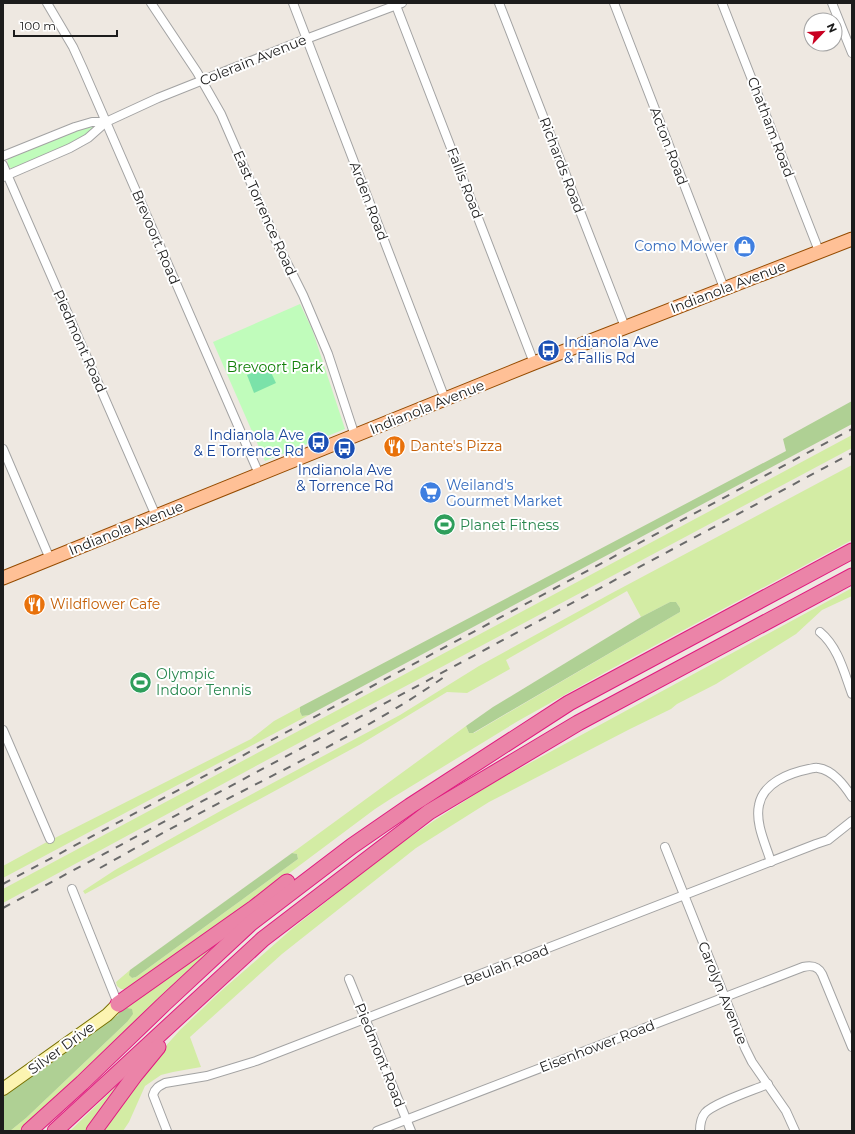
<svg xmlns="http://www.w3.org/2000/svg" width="855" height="1134" font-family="Montserrat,sans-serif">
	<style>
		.grass { fill: #d3eca4 }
		.forest { fill: #afd094 }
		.park { fill: #c0fcbb }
		.pitch { fill: #7be2a9 }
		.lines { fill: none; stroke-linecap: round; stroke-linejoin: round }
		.street-casing { stroke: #a3a3a3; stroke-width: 10 }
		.secondary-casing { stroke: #777000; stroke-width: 14 }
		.primary-casing { stroke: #954b00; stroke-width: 15 }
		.highway-casing { stroke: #e01b7f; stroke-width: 17 }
		.street { stroke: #fff; stroke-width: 8 }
		.secondary { stroke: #fcf4b1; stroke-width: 12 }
		.primary { stroke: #ffc096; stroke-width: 13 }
		.highway { stroke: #eb84a8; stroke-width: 15 }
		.rail { stroke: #6a6a6a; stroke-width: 2; stroke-dasharray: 8 8; stroke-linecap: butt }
		.labels { text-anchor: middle; stroke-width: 4; stroke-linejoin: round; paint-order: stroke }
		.street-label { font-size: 14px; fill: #1c1c1c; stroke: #fff }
		.shop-label { font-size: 14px; fill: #366cbe; stroke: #fff; text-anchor: end }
		.transit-label { font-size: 14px; fill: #164399; stroke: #fff; text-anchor: start }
		.park-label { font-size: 14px; fill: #107f06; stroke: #fff }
		.food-label { font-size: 14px; fill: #c56008; stroke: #fff; text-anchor: start }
		.leisure-label { font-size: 14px; fill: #27864d; stroke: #fff; text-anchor: start }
	</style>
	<rect width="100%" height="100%" fill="#eee8e1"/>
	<g class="grass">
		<polygon points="852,435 852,448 267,760 3,903 3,889"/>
		<polygon points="852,465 852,540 611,669 518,721 392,798 375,809 260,895 126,990 121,989 117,986 116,982 130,970 130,975 132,978 136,977 298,859 297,854 292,853 466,726 469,733 474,733 680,612 680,608 676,602 670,602 641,617 627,591 506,660 510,669 467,693 447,692 361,744 85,894 83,891 115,870 224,809 400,715 479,666 612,593"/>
		<polygon points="852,588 852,596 822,610 796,634 716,684 677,704 671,709 630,729 489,802 416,848 282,954 190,1037 201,1067 173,1072 161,1075 145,1086 129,1122 123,1131 103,1131 147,1067 180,1030 221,991 293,928 390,851 435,820 493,783"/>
		<polygon points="300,707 300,712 302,716 309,715 3,878 3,866 45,843 251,739 274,721"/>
		<polygon points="221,939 32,1119 19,1131 10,1131 26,1118 127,1022 122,1007"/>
		<polygon points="131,1072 91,1131 70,1131"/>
	</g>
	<g class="forest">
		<polygon points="852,401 852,424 309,715 302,716 300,712 300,707 786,451 783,439"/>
		<polygon points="670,602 676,602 680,608 680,612 473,733 469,733 466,726 493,707 641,617"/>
		<polygon points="292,853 297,854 298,859 136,977 132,978 129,975 130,970"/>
		<polygon points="122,1007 132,1009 133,1014 127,1022 26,1118 10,1131 3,1131 3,1097 118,1015"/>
	</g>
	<g class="park">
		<polygon points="93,125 95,127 82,139 14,170 8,166 7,157 43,141"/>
		<polygon points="300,304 312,329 345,429 265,461 213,342"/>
	</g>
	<polygon class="pitch" points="268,366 276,383 254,393 247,375"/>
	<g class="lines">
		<defs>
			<g id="street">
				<polyline points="47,3 73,47 83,69 259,474"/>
				<polyline points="151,3 197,72 221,114 277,243 303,295 328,354 355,436"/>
				<polyline points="293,3 445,399"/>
				<polyline points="395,3 534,363"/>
				<polyline points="499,3 625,327"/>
				<polyline points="614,3 724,288"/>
				<polyline points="722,3 819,251"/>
				<polyline points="832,3 852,53"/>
				<polyline points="3,156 75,127 92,122 106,122"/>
				<polyline points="3,165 156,516"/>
				<polyline points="3,177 70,148 88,138 106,122 158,98 306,39 402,3"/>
				<polyline points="3,449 50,559"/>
				<path d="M820 632C838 647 844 672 852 694"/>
				<polyline points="3,730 50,839"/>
				<polyline points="665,847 745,1048 752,1062 786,1111 795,1131"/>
				<path d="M771 862C766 845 755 824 759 805 763 783 789 773 809 769 811 769 815 767 818 768 833 770 844 785 852 797"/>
				<polyline points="72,889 118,1004"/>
				<polyline points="349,979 411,1131"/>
				<path d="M167 1131 153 1095C155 1088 159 1086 165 1083L207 1076 256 1061 816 844 828 840 852 821"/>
				<path d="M377 1131 803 967C812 965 818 966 822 974L852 1047"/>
				<path d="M700 1131C700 1125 701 1118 705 1113 714 1103 754 1090 768 1084"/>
			</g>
			<polyline id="secondary" points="3,1089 107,1015 118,1004"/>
			<polyline id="primary" points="3,578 534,363 852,239"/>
			<g id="highway">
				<polyline points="118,1004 254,908 287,882"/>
				<polyline points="29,1131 82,1083 165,1003 251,923 352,846 410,806 569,703 852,551"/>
				<polyline points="55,1131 263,939 429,812 578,723 852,576"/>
				<polyline points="94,1131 135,1075 158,1047"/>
			</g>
		</defs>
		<use href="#street" class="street-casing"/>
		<use href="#secondary" class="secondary-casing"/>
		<use href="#primary" class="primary-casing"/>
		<use href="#highway" class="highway-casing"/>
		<use href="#street" class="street"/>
		<use href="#secondary" class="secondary"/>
		<use href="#primary" class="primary"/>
		<use href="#highway" class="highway"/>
		<g class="rail">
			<path d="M100 868C146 842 193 816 241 792 310 756 380 722 444 677"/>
			<polyline points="3,884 852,429"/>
			<polyline points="3,908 852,453"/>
		</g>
	</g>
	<defs>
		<symbol id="shop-disc" viewBox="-11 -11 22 22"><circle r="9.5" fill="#3f7fe0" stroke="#fff"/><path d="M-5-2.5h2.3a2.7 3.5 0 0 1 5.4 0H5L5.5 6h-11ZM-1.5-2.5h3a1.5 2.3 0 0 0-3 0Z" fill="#fff"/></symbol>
		<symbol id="bus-disc" viewBox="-11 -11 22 22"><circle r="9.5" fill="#1a4fb4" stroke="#fff"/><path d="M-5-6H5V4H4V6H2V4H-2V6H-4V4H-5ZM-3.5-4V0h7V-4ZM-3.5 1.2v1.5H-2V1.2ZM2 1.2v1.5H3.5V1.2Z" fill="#fff"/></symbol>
		<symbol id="restaurant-disc" viewBox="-11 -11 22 22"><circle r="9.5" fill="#e8710a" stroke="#fff"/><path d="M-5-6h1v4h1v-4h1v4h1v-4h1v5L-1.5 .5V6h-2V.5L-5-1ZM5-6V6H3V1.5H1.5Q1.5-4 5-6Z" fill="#fff"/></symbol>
		<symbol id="supermarket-disc" viewBox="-11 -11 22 22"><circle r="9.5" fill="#3f7fe0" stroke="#fff"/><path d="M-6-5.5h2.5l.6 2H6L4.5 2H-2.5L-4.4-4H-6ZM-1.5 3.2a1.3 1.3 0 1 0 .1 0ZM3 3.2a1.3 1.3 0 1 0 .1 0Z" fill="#fff"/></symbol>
		<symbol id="stadium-disc" viewBox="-11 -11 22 22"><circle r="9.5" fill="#2e9e5b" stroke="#fff"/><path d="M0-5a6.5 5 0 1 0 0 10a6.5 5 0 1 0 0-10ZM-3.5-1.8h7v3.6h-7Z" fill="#fff"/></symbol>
	</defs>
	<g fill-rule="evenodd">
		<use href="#shop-disc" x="732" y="234" width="25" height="25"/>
		<use href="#bus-disc" x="536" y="338" width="25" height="25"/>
		<use href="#bus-disc" x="306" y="430" width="25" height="25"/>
		<use href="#restaurant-disc" x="382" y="434" width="25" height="25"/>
		<use href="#bus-disc" x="332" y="436" width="25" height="25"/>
		<use href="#supermarket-disc" x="418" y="480" width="25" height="25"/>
		<use href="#stadium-disc" x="432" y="512" width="25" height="25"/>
		<use href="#restaurant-disc" x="22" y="592" width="25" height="25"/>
		<use href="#stadium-disc" x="128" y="670" width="25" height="25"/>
	</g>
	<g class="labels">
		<g class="street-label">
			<text transform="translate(253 60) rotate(-22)" y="5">Colerain Avenue</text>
			<text transform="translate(771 127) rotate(69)" y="5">Chatham Road</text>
			<text transform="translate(669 146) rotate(69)" y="5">Acton Road</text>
			<text transform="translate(562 165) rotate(69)" y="5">Richards Road</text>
			<text transform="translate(465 183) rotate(69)" y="5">Fallis Road</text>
			<text transform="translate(369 201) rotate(69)" y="5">Arden Road</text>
			<text transform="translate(265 213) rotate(66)" y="5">East Torrence Road</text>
			<text transform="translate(156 237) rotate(67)" y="5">Brevoort Road</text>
			<text transform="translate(728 287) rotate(-21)" y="5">Indianola Avenue</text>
			<text transform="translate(80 341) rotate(66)" y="5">Piedmont Road</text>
			<text transform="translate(427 407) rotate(-22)" y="5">Indianola Avenue</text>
			<text transform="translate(126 528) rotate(-22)" y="5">Indianola Avenue</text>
			<text transform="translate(506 965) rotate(-21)" y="5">Beulah Road</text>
			<text transform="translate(723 993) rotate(68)" y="5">Carolyn Avenue</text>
			<text transform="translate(597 1046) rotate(-21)" y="5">Eisenhower Road</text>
			<text transform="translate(61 1048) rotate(-36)" y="5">Silver Drive</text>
			<text transform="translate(380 1055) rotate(68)" y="5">Piedmont Road</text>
		</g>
		<g class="shop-label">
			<text x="728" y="251">Como Mower</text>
			<text x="446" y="490" text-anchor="start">Weiland's<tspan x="446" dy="16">Gourmet Market</tspan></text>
		</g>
		<g class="transit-label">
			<text x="564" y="347">Indianola Ave<tspan x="564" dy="16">&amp; Fallis Rd</tspan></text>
			<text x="304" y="440" text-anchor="end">Indianola Ave<tspan x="304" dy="16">&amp; E Torrence Rd</tspan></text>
			<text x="345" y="475" text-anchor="middle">Indianola Ave<tspan x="345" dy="16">&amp; Torrence Rd</tspan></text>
		</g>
		<g class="park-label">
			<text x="275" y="372">Brevoort Park</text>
		</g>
		<g class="food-label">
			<text x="410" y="451">Dante's Pizza</text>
			<text x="50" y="609">Wildflower Cafe</text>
		</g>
		<g class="leisure-label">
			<text x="460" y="530">Planet Fitness</text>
			<text x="156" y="679">Olympic<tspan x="156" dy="16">Indoor Tennis</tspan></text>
		</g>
	</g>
	<rect width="855" height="1134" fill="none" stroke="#1c1c1c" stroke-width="8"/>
	<g transform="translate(823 32) rotate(65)"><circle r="19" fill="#ffffff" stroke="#a4a4a4"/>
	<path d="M0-3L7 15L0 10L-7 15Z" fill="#c90021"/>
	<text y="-6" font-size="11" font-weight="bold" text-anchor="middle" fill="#1c1c1c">N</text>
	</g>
	<path d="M14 30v6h103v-6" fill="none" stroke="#1c1c1c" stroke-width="2"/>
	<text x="20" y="30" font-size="12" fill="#1c1c1c" stroke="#ffffff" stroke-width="3" paint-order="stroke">100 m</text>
</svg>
